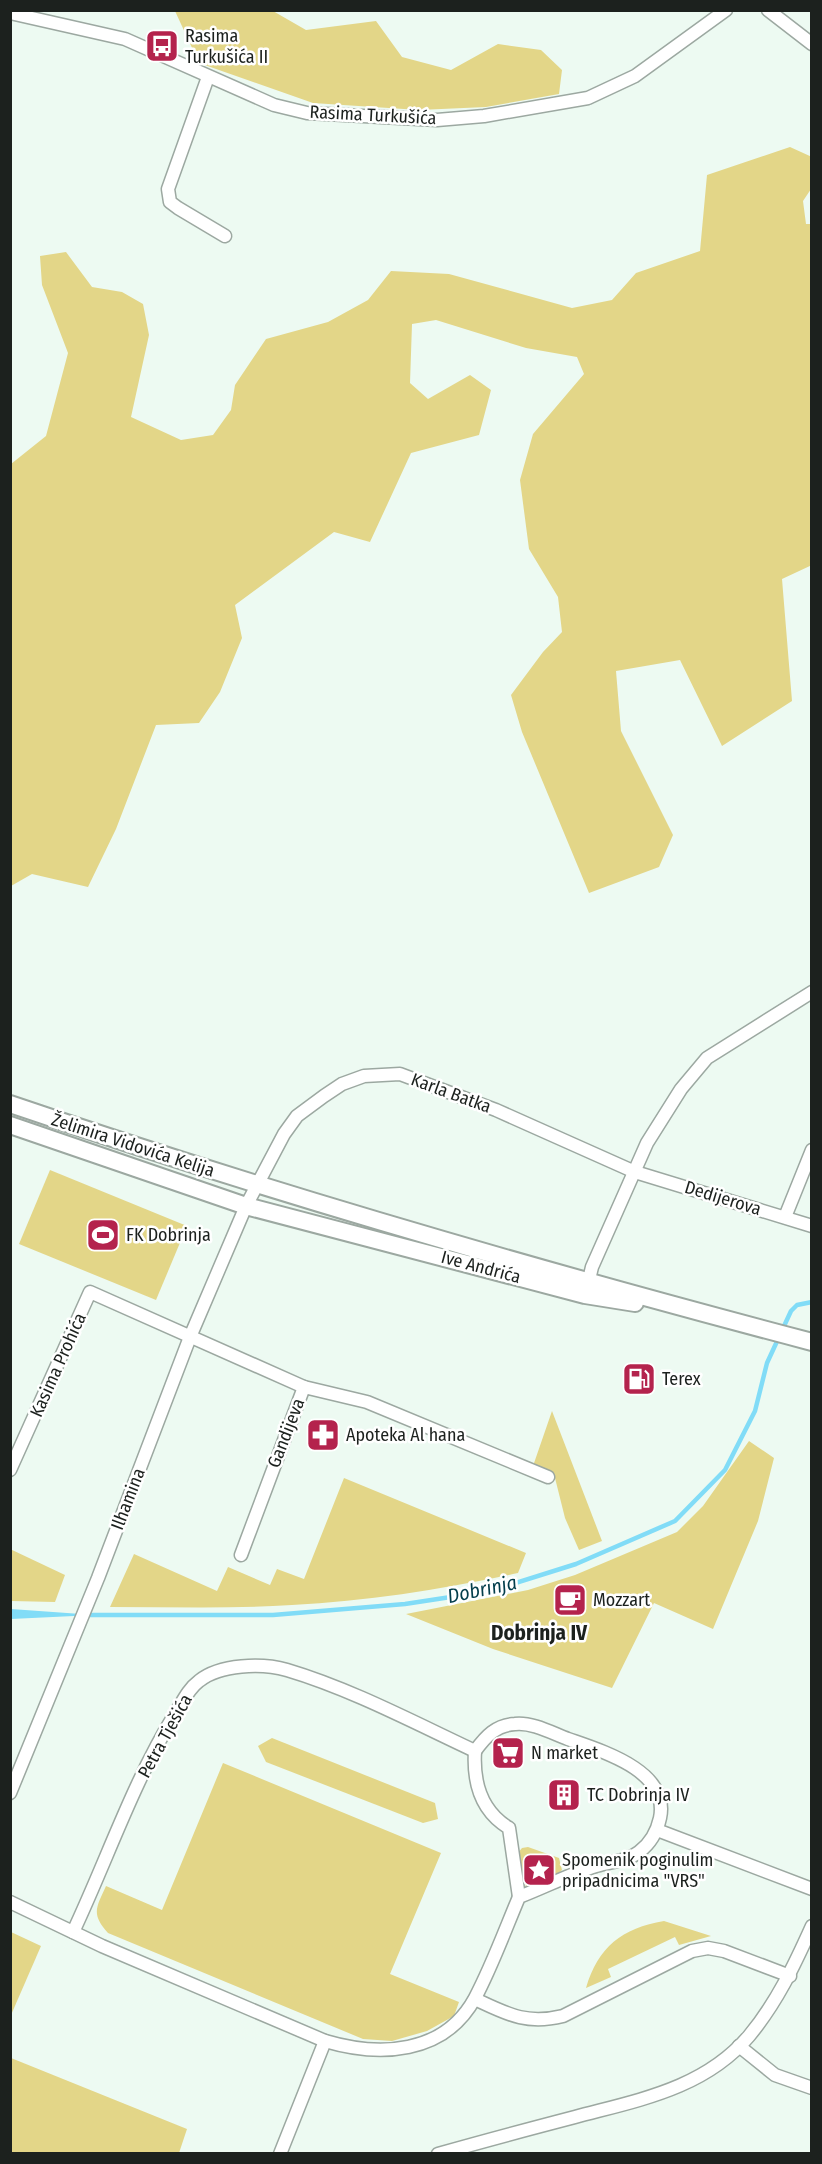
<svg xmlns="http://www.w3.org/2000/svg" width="822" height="2164" font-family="'Fira Sans Condensed',sans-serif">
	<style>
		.green { fill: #e3d688 }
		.water { fill: #81dcf7 }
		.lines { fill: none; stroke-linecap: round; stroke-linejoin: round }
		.stream { stroke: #81dcf7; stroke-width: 4.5 }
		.street-casing { stroke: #9ca8a1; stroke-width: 15 }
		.secondary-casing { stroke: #9ca8a1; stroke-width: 20 }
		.street { stroke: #fff; stroke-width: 12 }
		.secondary { stroke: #fff; stroke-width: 16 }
		.labels { text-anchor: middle; stroke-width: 5; stroke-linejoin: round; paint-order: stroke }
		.poi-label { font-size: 18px; fill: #1c211e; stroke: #fff; text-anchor: start }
		.street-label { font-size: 18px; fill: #1c211e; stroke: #fff }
		.water-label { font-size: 20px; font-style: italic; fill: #023d4b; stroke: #fff }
		.quarter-label { font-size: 21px; font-weight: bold; fill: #1c211e; stroke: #fff }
	</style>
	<rect width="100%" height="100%" fill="#edfaf2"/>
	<g class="green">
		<polygon points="175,11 273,11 306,30 376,21 402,57 451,70 498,44 541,50 562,70 559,94 486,107 419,110 313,103 199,63"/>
		<polygon points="790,147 812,157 811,189 803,201 806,224 812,224 812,565 782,579 792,701 722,746 680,660 616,671 621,731 673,835 659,867 589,893 522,732 511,695 543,652 562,632 558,597 529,549 520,480 533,434 584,374 577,357 526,348 436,320 412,324 410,383 428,399 470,375 491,390 479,435 411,453 370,542 334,532 235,605 242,638 220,692 199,723 156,725 116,829 88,887 32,874 11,886 11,464 46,436 68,353 42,285 40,256 66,252 92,287 122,292 143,304 149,335 131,417 181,440 213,435 231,410 235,385 266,339 328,322 368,300 391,271 449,274 572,308 612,300 636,273 700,251 707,175"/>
		<polygon points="50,1170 187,1226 156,1300 19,1244"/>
		<polygon points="552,1411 602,1541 579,1550 565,1518 554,1474 533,1466"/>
		<polygon points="749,1441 774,1458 758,1521 713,1629 654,1603 612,1688 493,1649 406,1614 528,1590 575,1575 677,1532 703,1506"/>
		<path d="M344 1478 526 1553 518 1573C444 1589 368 1601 292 1605 232 1609 171 1607 110 1607L134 1554 217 1591 228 1567 270 1585 277 1569 304 1579Z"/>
		<polygon points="10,1549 65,1575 55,1602 11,1601"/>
		<polygon points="272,1738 435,1803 438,1819 423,1823 266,1762 258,1746"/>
		<path d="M223 1763 441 1853 390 1974 459 2002 454 2016 427 2031 392 2041 363 2039 108 1933C91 1914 96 1908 106 1886L162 1910Z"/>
		<polygon points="528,1847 559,1858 562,1870 557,1875 526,1887 518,1853 522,1848"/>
		<path d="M664 1921 711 1936 679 1945 675 1937 608 1969 611 1977 586 1988C598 1947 622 1928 664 1921Z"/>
		<polygon points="11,1932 41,1946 11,2015 10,2015"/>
		<polygon points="11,2058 187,2129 179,2153 11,2153"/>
	</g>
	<polygon class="water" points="11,1609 95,1615 11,1619"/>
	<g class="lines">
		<polyline class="stream" points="90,1615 273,1615 405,1604 490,1591 576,1564 675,1521 725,1470 755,1411 767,1363 791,1311 797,1305 812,1302"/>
		<defs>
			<g id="street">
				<polyline points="768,10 812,44"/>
				<polyline points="10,13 125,39 274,105 307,113 437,120 484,116 588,98 635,76 726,10"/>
				<polyline points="208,77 168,189 170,202 178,208 225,236"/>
				<polyline points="785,1217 812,1150"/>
				<polyline points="587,1288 592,1267 647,1143 681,1089 707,1058 812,992"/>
				<polyline points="10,1470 90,1292 304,1387"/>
				<polyline points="241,1555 304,1387 367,1402 548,1477"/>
				<path d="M475 1751C473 1782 481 1811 509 1828L519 1897"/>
				<polyline points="10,1793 98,1578 190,1337 246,1206 284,1134 297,1116 324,1096 342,1084 364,1076 400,1074 496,1110 635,1172 812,1226"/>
				<polyline points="657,1830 812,1889"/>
				<path d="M10 1902 102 1946 325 2041C379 2057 444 2055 475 1998 492 1966 505 1930 519 1897 545 1887 570 1874 596 1866 611 1861 626 1862 639 1852 651 1843 657 1832 660 1818 670 1771 602 1751 568 1739 552 1733 532 1722 515 1724 496 1725 486 1736 475 1751"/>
				<path d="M73 1932C107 1860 133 1782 175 1714 182 1703 188 1689 199 1681 220 1664 262 1663 287 1670 351 1689 415 1723 475 1751"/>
				<path d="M475 1999C507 2014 526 2025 563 2016L692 1951 708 1948 724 1951 790 1976"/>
				<polyline points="739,2046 775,2075 812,2088"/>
				<polyline points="280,2154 325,2041"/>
				<path d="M438 2154C484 2141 529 2129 575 2117 638 2100 704 2089 749 2036 777 2002 794 1966 812 1926"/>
			</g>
			<g id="secondary">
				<path d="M10 1104C274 1194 542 1271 812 1342"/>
				<polyline points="10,1125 246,1206 585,1295 635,1303"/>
			</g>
		</defs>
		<use href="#street" class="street-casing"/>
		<use href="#secondary" class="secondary-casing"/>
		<use href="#street" class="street"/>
		<use href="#secondary" class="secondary"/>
	</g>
	<defs>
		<symbol id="bus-square" viewBox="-11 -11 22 22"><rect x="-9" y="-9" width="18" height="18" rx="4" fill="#b4234d" stroke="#fff"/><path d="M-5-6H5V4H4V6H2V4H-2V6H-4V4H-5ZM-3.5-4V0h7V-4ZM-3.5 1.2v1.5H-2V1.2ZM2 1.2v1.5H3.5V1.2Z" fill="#fff"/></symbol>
		<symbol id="stadium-square" viewBox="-11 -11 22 22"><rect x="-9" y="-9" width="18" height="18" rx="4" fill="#b4234d" stroke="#fff"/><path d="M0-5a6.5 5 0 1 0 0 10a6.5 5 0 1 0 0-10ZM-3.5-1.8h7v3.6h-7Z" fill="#fff"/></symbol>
		<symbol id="fuel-square" viewBox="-11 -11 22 22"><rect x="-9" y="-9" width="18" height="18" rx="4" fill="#b4234d" stroke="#fff"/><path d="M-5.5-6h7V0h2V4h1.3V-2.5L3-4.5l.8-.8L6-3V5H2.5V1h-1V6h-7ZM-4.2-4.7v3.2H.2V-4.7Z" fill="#fff"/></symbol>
		<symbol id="pharmacy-square" viewBox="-11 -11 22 22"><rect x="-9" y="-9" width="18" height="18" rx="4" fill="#b4234d" stroke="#fff"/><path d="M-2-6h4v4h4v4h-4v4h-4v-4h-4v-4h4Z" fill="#fff"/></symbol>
		<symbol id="cafe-square" viewBox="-11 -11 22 22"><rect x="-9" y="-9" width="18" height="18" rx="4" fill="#b4234d" stroke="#fff"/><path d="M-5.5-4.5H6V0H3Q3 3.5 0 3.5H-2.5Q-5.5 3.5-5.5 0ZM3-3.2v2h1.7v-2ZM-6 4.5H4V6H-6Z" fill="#fff"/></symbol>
		<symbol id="supermarket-square" viewBox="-11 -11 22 22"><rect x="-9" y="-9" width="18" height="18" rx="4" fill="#b4234d" stroke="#fff"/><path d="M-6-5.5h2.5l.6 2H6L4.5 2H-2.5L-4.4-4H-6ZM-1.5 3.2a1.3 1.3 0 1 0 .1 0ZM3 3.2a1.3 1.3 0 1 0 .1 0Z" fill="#fff"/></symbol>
		<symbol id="building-square" viewBox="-11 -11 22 22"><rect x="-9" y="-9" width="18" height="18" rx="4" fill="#b4234d" stroke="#fff"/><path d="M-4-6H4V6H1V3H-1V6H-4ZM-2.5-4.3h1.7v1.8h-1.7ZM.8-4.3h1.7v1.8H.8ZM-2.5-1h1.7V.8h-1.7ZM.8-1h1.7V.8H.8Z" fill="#fff"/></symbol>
		<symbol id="sight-square" viewBox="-11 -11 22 22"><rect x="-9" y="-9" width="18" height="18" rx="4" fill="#b4234d" stroke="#fff"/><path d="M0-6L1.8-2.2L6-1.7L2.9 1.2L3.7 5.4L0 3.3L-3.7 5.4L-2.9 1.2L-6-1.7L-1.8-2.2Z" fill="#fff"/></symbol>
	</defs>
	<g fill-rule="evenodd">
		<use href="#bus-square" x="143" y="27" width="38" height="38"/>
		<use href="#stadium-square" x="84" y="1216" width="38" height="38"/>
		<use href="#fuel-square" x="620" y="1360" width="38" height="38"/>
		<use href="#pharmacy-square" x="304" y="1416" width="38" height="38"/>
		<use href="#cafe-square" x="551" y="1581" width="38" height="38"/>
		<use href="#supermarket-square" x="489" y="1734" width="38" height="38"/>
		<use href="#building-square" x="545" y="1776" width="38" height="38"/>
		<use href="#sight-square" x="520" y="1851" width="38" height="38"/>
	</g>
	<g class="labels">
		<g class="poi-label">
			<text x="185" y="42">Rasima<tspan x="185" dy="21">Turkušića II</tspan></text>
			<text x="126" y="1241">FK Dobrinja</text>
			<text x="662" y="1385">Terex</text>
			<text x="346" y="1441">Apoteka Al hana</text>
			<text x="593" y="1606">Mozzart</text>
			<text x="531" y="1759">N market</text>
			<text x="587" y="1801">TC Dobrinja IV</text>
			<text x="562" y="1866">Spomenik poginulim<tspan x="562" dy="21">pripadnicima "VRS"</tspan></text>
		</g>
		<g class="street-label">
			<text transform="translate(373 115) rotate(3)" y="6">Rasima Turkušića</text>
			<text transform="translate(451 1093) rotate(20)" y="6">Karla Batka</text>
			<text transform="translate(133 1145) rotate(18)" y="6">Želimira Vidovića Kelija</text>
			<text transform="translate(723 1198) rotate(17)" y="6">Dedijerova</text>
			<text transform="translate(481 1267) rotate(15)" y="6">Ive Andrića</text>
			<text transform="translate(58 1365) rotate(-66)" y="6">Kasima Prohića</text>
			<text transform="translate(286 1433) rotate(-69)" y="6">Gandijeva</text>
			<text transform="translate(128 1499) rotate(-69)" y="6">Ilhamina</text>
			<text transform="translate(165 1736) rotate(-61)" y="6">Petra Tješića</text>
		</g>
		<g class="water-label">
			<text transform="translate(482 1589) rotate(-12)" y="7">Dobrinja</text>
		</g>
		<g class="quarter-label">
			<text x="539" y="1640">Dobrinja IV</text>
		</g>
	</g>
	<rect width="822" height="2164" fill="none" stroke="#1c211e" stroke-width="24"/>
</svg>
